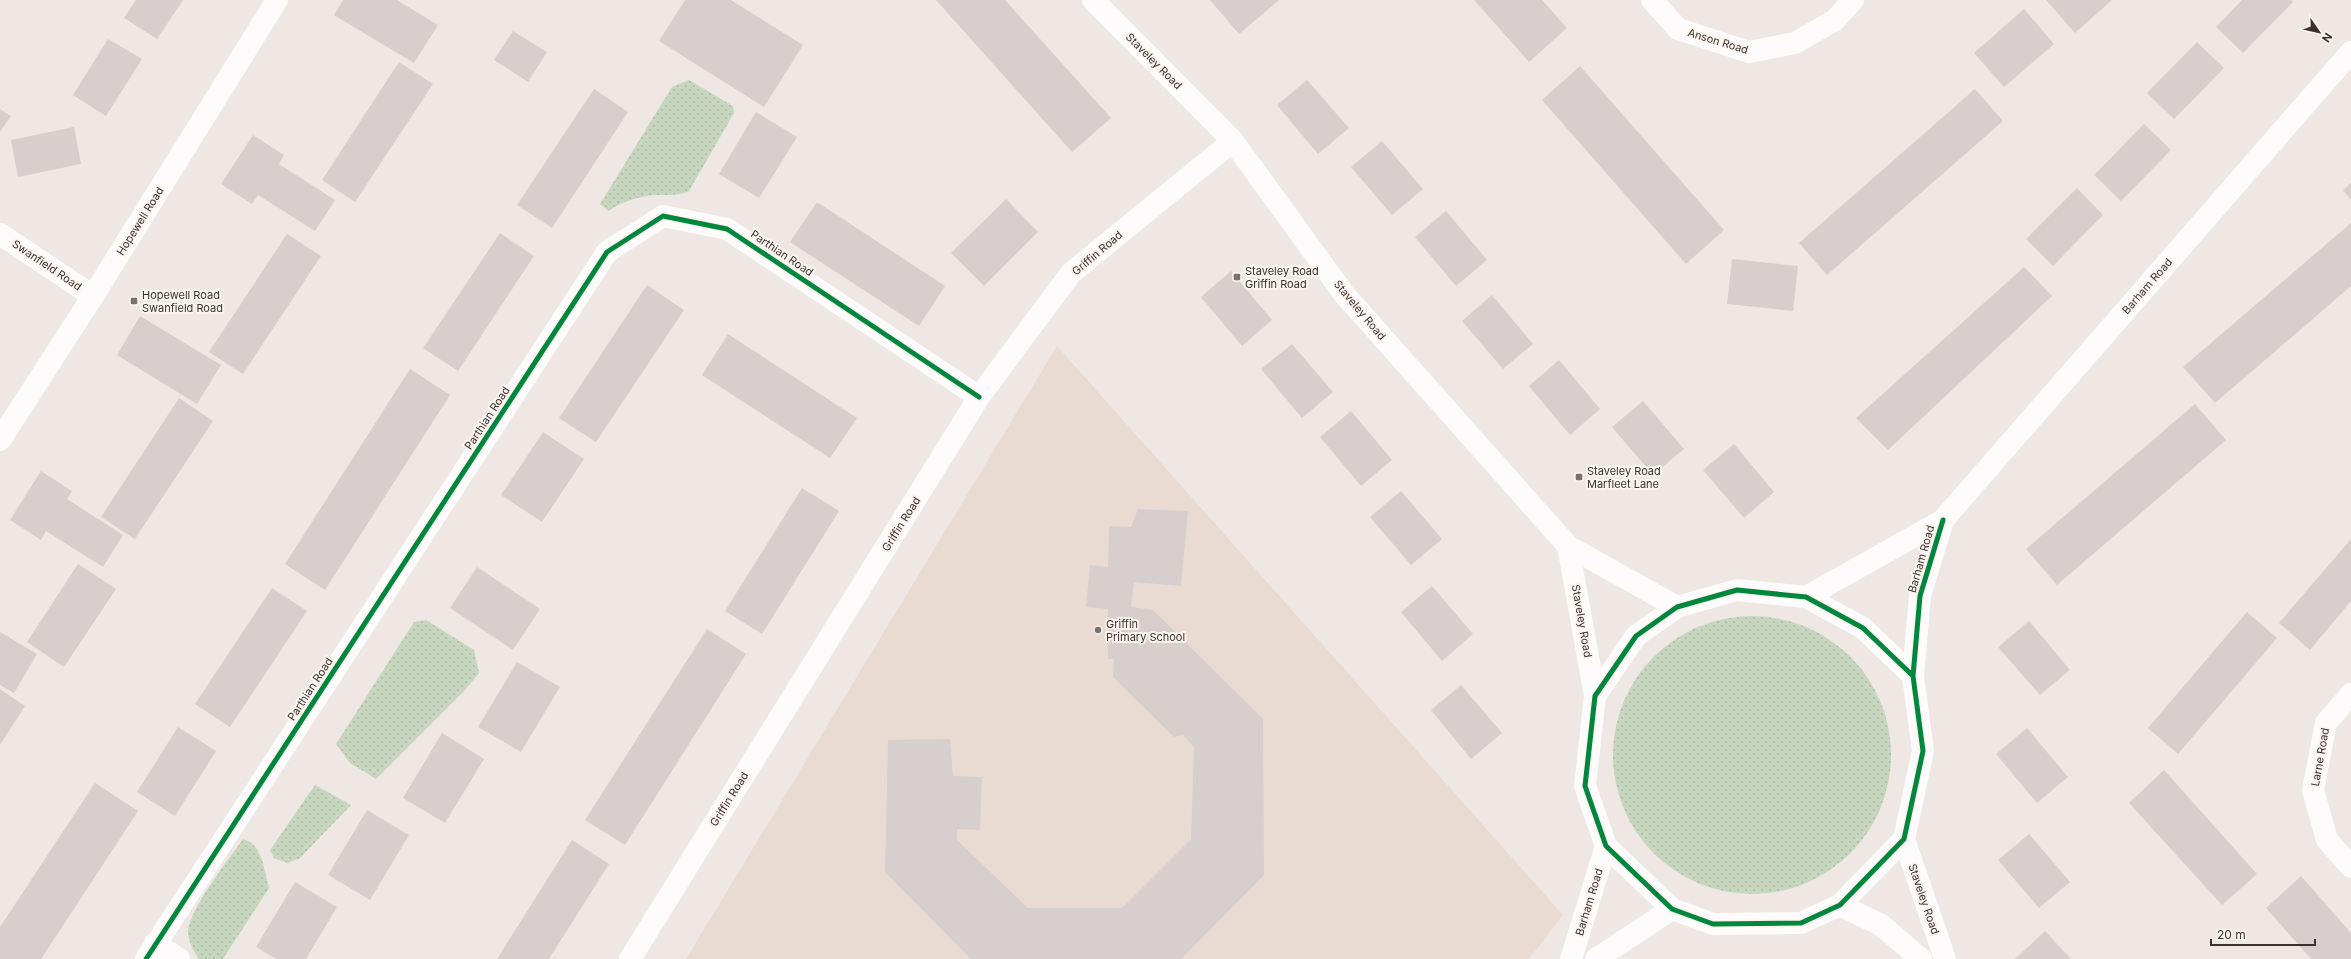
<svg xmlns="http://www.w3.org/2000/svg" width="2351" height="959" font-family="Inter,sans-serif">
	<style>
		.built { fill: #eadbd2 }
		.grass { fill: url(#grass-dots) }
		.building { fill: #d6cfcd }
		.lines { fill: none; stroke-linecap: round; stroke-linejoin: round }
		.minor { stroke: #fdfbfb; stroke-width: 22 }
		.cycleway-casing { stroke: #fdf4ef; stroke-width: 8 }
		.cycleway { stroke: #00873e; stroke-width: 5 }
		.poi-dot { fill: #78726f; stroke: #fdf4ef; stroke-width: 1.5 }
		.labels { text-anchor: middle; stroke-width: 4; stroke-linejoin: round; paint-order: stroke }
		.street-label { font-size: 11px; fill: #383330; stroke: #fdf4ef }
		.poi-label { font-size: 11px; fill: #383330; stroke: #fdf4ef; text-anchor: start }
	</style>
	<defs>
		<pattern id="grass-dots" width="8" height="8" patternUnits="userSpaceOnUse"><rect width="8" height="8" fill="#c7d6be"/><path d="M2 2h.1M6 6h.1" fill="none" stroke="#acb8a4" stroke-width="1.8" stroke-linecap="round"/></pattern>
	</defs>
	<rect width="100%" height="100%" fill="#efe7e3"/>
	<polygon class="built" points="1057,346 1563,915 1529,959 686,959"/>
	<g class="grass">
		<path d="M689 80 733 106 734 113 689 191C677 196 667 195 655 195 638 196 622 202 608 211L600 204 672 87Z"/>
		<circle cx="1752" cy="755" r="139"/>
		<polygon points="426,620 474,650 479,673 465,690 376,779 350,763 336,744 414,622"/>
		<polygon points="315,785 351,805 300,858 288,863 274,858 270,850"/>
		<path d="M243 839C263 844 264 871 269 888L223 959H199C194 952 187 939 188 930 193 904 227 862 243 839Z"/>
	</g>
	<g class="building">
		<polygon points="136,0 183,0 157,39 124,18"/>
		<polygon points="343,0 397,0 438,25 414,63 334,15"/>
		<polygon points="685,0 731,0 803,45 764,107 659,41"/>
		<polygon points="936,0 1005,0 1111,118 1072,152"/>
		<polygon points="1210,0 1279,0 1239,34"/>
		<polygon points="1474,0 1542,0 1567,28 1529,62"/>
		<polygon points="2046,0 2112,0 2075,33"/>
		<polygon points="2242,0 2291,0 2293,2 2243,53 2216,27"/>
		<polygon points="2024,9 2054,44 2004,87 1974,53"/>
		<polygon points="513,31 547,52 528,82 494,60"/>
		<polygon points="108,39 142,59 106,116 73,95"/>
		<polygon points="2197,42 2224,68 2174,119 2147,93"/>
		<polygon points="399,62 433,84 355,202 322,180"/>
		<polygon points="1580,66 1724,230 1686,264 1542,100"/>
		<polygon points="1307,80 1349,128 1318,154 1277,105"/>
		<polygon points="594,89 628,112 552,228 517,205"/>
		<polygon points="1975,89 2003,121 1827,275 1799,243"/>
		<polygon points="0,109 11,116 0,132"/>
		<polygon points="756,112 797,137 759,198 719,174"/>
		<polygon points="2144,124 2171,150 2121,201 2094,175"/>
		<polygon points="74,127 81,164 18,177 11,140"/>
		<polygon points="253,135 284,155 279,164 335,200 315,231 258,195 252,204 221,184"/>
		<polygon points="1382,141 1423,189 1392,215 1351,167"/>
		<polygon points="2351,183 2351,200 2343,190"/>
		<polygon points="2077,188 2103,215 2053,266 2026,239"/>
		<polygon points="1006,199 1038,232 984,286 951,253"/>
		<polygon points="817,202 945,286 919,326 790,242"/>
		<polygon points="1446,211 1487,260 1456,286 1415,237"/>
		<polygon points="2351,223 2351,286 2215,403 2183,367"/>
		<polygon points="500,233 534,256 458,371 423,348"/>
		<polygon points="287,234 321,256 243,374 209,352"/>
		<polygon points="1732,259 1798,266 1793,311 1727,304"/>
		<polygon points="2024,267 2052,296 1888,450 1856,418"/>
		<polygon points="1231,271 1272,320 1242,346 1201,297"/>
		<polygon points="647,285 684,310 596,442 559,418"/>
		<polygon points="1492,295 1533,344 1503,369 1462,321"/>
		<polygon points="140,316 221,365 197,404 117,355"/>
		<polygon points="728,334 857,418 830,458 702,375"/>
		<polygon points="1292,344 1333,392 1302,418 1261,369"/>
		<polygon points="1559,360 1600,409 1570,435 1529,386"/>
		<polygon points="410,369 450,395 325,590 285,564"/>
		<polygon points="179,398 213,421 135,539 101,517"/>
		<polygon points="1643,401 1684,449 1653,475 1612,427"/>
		<polygon points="2195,404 2226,440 2057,585 2026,549"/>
		<polygon points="1351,411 1392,460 1361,486 1320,437"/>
		<polygon points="543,432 584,459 542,522 501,495"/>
		<polygon points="1734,444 1774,492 1744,518 1703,470"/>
		<polygon points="41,471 72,491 67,499 123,535 103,567 46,531 41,540 10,520"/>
		<polygon points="802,488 839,511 762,634 725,611"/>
		<polygon points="1401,491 1442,539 1411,565 1370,517"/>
		<polygon points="1138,509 1188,511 1181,586 1134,582 1131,607 1153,610 1263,719 1264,875 1181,959 971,959 885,872 888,740 950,739 953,776 982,777 980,830 957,829 957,840 1028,908 1122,908 1191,839 1194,747 1183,735 1174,737 1113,677 1114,659 1108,659 1108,609 1086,607 1090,565 1108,567 1109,526 1131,527"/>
		<polygon points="2351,539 2351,601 2310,650 2279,623"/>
		<polygon points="78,564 116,589 64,667 27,642"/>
		<polygon points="477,567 540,609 513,650 450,608"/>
		<polygon points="1432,586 1473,634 1442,661 1401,612"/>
		<polygon points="272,588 307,611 230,727 195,704"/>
		<polygon points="2247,612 2277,638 2178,754 2148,728"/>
		<polygon points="2029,621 2070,670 2040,695 1998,647"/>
		<polygon points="707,629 746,654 625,845 585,820"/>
		<polygon points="0,632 37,654 14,693 0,685"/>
		<polygon points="517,662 560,687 521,752 478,727"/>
		<polygon points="1461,685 1502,733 1471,759 1431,710"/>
		<polygon points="0,689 25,706 0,745"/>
		<polygon points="178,727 216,751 175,816 137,792"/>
		<polygon points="2027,728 2068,777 2037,803 1996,754"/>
		<polygon points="442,733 484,759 445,823 403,798"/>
		<polygon points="2164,770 2257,874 2222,905 2129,803"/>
		<polygon points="95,783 138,811 41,959 0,959 0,927"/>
		<polygon points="367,810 409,835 370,900 328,875"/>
		<polygon points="2029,834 2070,882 2039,908 1998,860"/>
		<polygon points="572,840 609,864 549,959 497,959"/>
		<polygon points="2301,876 2351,933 2351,959 2311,959 2266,908"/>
		<polygon points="295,882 337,907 306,959 276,959 256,947"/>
		<polygon points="2045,931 2071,959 2015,959"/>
	</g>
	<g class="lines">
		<g class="minor">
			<polyline points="1093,0 1233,141 1344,294 1568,546 1677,607"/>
			<polyline points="1652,0 1678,29 1749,52 1795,43 1835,20 1853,0"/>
			<polyline points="0,234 93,296"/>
			<polyline points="0,440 93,296 277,0"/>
			<polyline points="1568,546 1595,696"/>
			<polyline points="1806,597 1943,520 2351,52"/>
			<polyline points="1913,676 1863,628 1806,597 1737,590 1677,607 1636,636 1595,696 1585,786 1606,846 1672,909 1713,924 1801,923 1840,905 1904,839 1923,751 1913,676 1920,596 1943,520"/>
			<polyline points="2351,694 2326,723 2313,790 2327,840 2351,867"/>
			<polyline points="1904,839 1945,959"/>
			<polyline points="1840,905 1881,925 1921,959"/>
			<polyline points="155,943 179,959"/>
			<polyline points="146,959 607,252 663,216 727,229 979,397"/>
			<polyline points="630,959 979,397 1071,273 1233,141"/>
			<polyline points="1571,959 1606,846"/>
			<polyline points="1596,959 1672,909"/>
		</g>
		<defs>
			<g id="cycleway">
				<polyline points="1913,676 1863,628 1806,597 1737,590 1677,607 1636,636 1595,696 1585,786 1606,846 1672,909 1713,924 1801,923 1840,905 1904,839 1923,751 1913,676 1920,596 1943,520"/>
				<polyline points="146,959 607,252 663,216 727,229 979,397"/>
			</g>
		</defs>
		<use href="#cycleway" class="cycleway-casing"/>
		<use href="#cycleway" class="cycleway"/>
	</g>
	<g class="poi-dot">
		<rect x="1233" y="273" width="8" height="8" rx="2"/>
		<rect x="130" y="297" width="8" height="8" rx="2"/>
		<rect x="1575" y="473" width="8" height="8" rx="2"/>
		<circle cx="1098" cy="630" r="4"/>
	</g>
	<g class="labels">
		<g class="street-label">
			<text transform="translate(1718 41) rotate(17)" y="4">Anson Road</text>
			<text transform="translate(1154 61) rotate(45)" y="4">Staveley Road</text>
			<text transform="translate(140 221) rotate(-58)" y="4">Hopewell Road</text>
			<text transform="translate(782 253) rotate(34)" y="4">Parthian Road</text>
			<text transform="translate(1097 253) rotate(-40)" y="4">Griffin Road</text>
			<text transform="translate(47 265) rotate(34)" y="4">Swanfield Road</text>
			<text transform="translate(2147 286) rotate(-49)" y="4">Barham Road</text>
			<text transform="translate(1360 310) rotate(50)" y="4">Staveley Road</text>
			<text transform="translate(487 418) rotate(-57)" y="4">Parthian Road</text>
			<text transform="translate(901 524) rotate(-58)" y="4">Griffin Road</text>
			<text transform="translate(1921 559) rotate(-74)" y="4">Barham Road</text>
			<text transform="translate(1582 621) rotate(80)" y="4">Staveley Road</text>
			<text transform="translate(310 689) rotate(-57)" y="4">Parthian Road</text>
			<text transform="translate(2320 757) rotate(-80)" y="4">Larne Road</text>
			<text transform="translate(729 799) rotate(-58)" y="4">Griffin Road</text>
			<text transform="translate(1924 899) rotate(71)" y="4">Staveley Road</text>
			<text transform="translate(1589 902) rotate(-73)" y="4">Barham Road</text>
		</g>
		<g class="poi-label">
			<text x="1245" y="275">Staveley Road<tspan x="1245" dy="13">Griffin Road</tspan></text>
			<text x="142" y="299">Hopewell Road<tspan x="142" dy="13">Swanfield Road</tspan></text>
			<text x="1587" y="475">Staveley Road<tspan x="1587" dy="13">Marfleet Lane</tspan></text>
			<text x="1106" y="628">Griffin<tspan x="1106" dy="13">Primary School</tspan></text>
		</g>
	</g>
	<g transform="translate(2319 32) rotate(124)" stroke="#fdf4ef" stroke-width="3" paint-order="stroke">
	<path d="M0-3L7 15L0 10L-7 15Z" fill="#383330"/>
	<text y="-6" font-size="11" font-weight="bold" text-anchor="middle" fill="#383330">N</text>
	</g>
	<path d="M2211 939v6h104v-6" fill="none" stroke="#383330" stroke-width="2"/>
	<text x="2217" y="939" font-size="12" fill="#383330" stroke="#fdf4ef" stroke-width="3" paint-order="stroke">20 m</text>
</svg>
